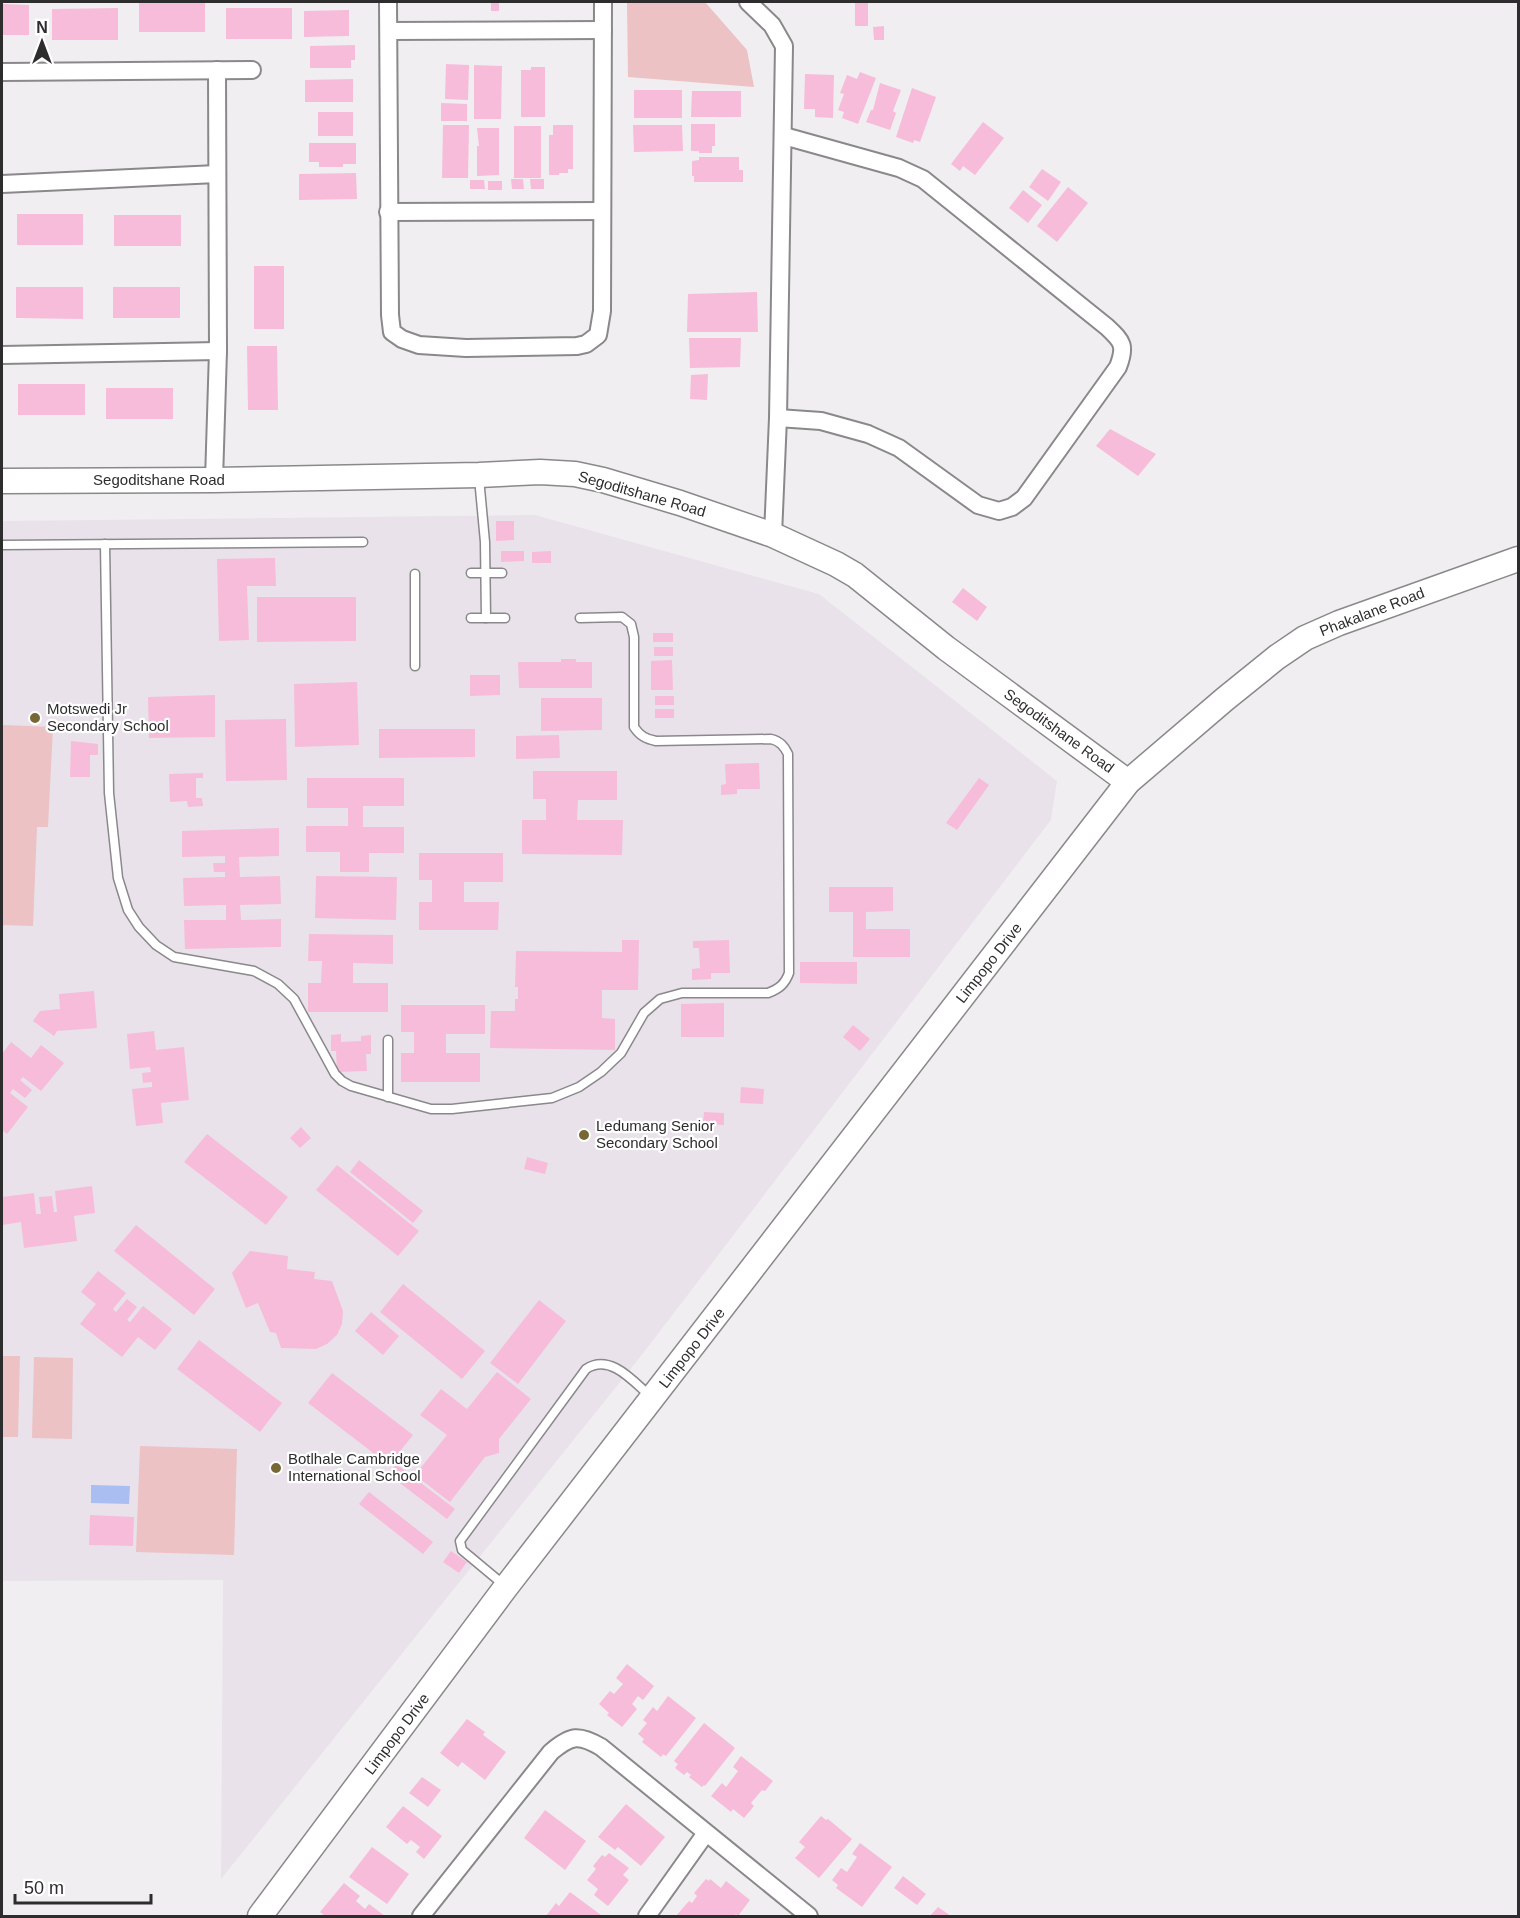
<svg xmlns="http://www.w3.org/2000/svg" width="1520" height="1918" font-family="Arial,sans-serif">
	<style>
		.built { fill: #e9e2eb }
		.green { fill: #ecc2c4 }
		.water { fill: #aabef2 }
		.building { fill: #f7bcda }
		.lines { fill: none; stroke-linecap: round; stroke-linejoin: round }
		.lane-casing { stroke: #8a888b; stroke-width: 11 }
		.street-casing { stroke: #8a888b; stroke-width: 20 }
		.secondary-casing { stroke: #8a888b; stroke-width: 27 }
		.lane { stroke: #fff; stroke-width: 8 }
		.street { stroke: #fff; stroke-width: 16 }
		.secondary { stroke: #fff; stroke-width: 24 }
		.poi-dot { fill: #776735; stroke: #fff; stroke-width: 2 }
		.labels { text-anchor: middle; stroke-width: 4.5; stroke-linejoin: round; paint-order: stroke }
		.street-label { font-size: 15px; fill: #2e2d2e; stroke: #fff }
		.poi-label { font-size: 15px; fill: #2e2d2e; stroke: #fff; text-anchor: start }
	</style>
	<rect width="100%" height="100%" fill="#f1eef1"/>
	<polygon class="built" points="535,515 819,594 1057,781 1051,820 641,1356 221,1879 223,1580 2,1581 2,521"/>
	<g class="green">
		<polygon points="627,2 705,2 747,50 754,87 628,77"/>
		<polygon points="3,725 53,727 48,827 37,827 33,926 2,925"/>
		<polygon points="2,1356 20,1356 18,1437 2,1437"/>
		<polygon points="34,1357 73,1358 72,1439 32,1438"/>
		<polygon points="140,1446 237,1449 234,1555 136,1552"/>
	</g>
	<polygon class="water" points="91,1485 130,1486 129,1504 91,1503"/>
	<g class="building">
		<rect x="139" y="2" width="66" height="30"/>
		<rect x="491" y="2" width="8" height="9"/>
		<rect x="855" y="2" width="13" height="24"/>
		<polygon points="2,4 29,5 29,35 2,35"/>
		<polygon points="118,8 118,40 52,40 52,9"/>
		<rect x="226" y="8" width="66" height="31"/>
		<polygon points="349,10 349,36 304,37 304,11"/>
		<polygon points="884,26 884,40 874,40 873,27"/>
		<polygon points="355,45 355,60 351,60 351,68 310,68 310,46"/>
		<polygon points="446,64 469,65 468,100 445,99"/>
		<polygon points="474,65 502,66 501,119 474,119"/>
		<polygon points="531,67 545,67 545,117 521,117 521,70 531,70"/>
		<polygon points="860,72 876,78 858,124 842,118 844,112 838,110 844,94 840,93 847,75 857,79"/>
		<polygon points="805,74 834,75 833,118 815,117 815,109 804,109"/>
		<polygon points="353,79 353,102 305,102 305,80"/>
		<polygon points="880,83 901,90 893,111 896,113 890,130 866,122 871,110 873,110"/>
		<polygon points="912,88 936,97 920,142 914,140 913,143 896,137"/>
		<rect x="634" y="90" width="48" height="28"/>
		<polygon points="692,91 741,91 741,117 691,117"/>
		<polygon points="441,103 467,104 467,121 441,121"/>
		<rect x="318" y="112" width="35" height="24"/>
		<polygon points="983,122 1004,138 975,175 963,166 960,171 951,164"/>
		<polygon points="691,124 715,124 715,146 712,146 712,153 699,153 699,151 691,151"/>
		<polygon points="443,125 469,125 468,178 442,178"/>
		<polygon points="553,125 573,125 573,169 568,169 568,173 559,173 559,175 549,175 549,135 553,135"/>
		<polygon points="633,125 682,125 683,151 634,152"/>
		<rect x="514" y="126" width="27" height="52"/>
		<polygon points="477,128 499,128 499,175 477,176 477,146 479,146"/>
		<polygon points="309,143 356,143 356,164 343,164 343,167 319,167 319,162 309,162"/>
		<polygon points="699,157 739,157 739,170 743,170 743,182 694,182 694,176 692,176 692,161 699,160"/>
		<polygon points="1042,169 1061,182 1048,201 1029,187"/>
		<polygon points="356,173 357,199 299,200 299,174"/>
		<polygon points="511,179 523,179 524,189 512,189"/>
		<polygon points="530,179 544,179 544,189 531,189"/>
		<polygon points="470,180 484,180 485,189 470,189"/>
		<rect x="488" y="181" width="14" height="9"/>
		<polygon points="1068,187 1088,203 1057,242 1037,226"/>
		<polygon points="1023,190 1042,205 1028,223 1009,208"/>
		<rect x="17" y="214" width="66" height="31"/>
		<rect x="114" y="215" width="67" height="31"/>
		<rect x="254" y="266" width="30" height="63"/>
		<polygon points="16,287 83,287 83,319 16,318"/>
		<rect x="113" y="287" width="67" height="31"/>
		<polygon points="757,292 758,332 687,332 688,294"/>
		<polygon points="689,338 741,338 740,367 690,368"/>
		<polygon points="247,346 277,346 278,410 248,410"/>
		<polygon points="708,374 707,400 690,399 691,375"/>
		<rect x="18" y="384" width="67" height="31"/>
		<rect x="106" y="388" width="67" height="31"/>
		<polygon points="1110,429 1156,454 1138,476 1096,446"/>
		<polygon points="496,521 514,521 514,540 496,541"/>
		<polygon points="501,551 524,551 524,561 501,562"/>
		<polygon points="551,551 551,563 532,563 532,552"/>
		<polygon points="275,558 276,586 247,586 249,640 219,641 217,559"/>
		<polygon points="963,588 987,607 977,621 952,602"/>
		<polygon points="257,597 356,597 356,641 257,642"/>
		<rect x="653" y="633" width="20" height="9"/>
		<rect x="654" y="647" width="19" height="9"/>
		<polygon points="561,659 576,659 576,662 592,662 592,688 519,688 518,662 561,662"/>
		<polygon points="672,660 673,690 651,690 651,661"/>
		<polygon points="470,675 500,675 500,695 470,696"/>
		<polygon points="357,682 359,745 295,747 294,684"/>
		<polygon points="215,695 215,737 149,738 148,697"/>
		<rect x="655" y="696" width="19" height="9"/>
		<polygon points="541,698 602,698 602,730 541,731"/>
		<rect x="655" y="709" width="19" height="9"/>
		<polygon points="286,719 287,780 226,781 225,720"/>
		<polygon points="379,729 475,729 475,757 379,758"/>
		<polygon points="559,735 560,758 516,759 516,736"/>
		<polygon points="71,741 98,744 98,755 90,755 90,777 70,777"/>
		<polygon points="759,763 760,789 737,789 737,794 721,795 721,785 726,784 725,764"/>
		<polygon points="533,771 617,771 617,800 578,800 577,820 623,820 622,855 522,854 522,820 546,820 546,799 533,799"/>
		<polygon points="203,773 203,778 196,778 196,798 202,798 203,806 188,807 187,801 170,802 169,774"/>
		<polygon points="307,778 404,778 404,806 363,806 363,827 404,827 404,853 369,853 369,872 340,872 340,852 306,852 306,826 348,826 348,808 307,808"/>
		<polygon points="979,778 989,785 957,830 946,823"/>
		<polygon points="279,828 279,856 239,857 240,877 280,876 281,904 240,905 241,920 281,919 281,947 185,949 184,920 226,920 226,905 184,906 183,878 225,877 225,872 214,872 213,863 225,863 225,856 182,857 182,831"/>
		<polygon points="419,853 503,853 503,882 464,882 464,902 499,902 498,930 419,930 419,902 432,902 432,880 419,880"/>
		<polygon points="316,876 397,877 396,920 315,918"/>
		<polygon points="829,887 893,887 893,911 866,912 866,929 910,929 910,957 853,957 853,912 829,912"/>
		<polygon points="309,934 393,935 393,964 353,963 353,983 388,983 388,1012 308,1012 308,983 321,983 322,961 308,961"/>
		<polygon points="622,940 639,940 638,990 602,990 602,1018 615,1019 615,1050 490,1048 491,1011 515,1011 515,999 518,999 518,987 515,987 516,951 622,952"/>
		<polygon points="729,940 730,973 711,973 711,979 692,980 692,969 700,968 699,948 693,948 693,941"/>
		<polygon points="800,962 857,962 857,984 800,983"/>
		<polygon points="94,991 97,1028 57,1031 54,1036 33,1021 40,1011 60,1009 59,994"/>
		<polygon points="724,1003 724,1037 681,1037 681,1004"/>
		<polygon points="401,1005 485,1005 485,1034 446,1034 446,1053 480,1053 480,1082 401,1082 401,1053 414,1053 414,1032 401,1032"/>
		<polygon points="853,1025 870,1039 860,1051 843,1037"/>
		<polygon points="154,1031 156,1050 184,1047 189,1100 161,1103 163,1123 136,1126 132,1089 152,1087 152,1082 143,1083 142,1073 151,1072 150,1067 130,1069 127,1034"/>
		<polygon points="341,1034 341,1042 361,1041 361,1036 371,1035 371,1054 366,1054 367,1071 337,1072 336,1051 331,1051 331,1035"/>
		<polygon points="11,1042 31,1058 41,1045 64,1063 41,1091 23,1077 20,1080 32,1090 25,1098 13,1089 10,1093 28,1107 7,1134 2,1130 2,1054"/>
		<polygon points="741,1087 764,1089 763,1104 740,1103"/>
		<polygon points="704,1112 724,1113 724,1125 703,1124"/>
		<polygon points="301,1127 311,1138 300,1148 290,1138"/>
		<polygon points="207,1134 288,1197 266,1225 184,1162"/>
		<polygon points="527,1157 548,1163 545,1174 524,1169"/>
		<polygon points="359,1160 423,1211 413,1223 350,1172"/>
		<polygon points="337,1165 419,1231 398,1256 316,1190"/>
		<polygon points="92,1186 95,1213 74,1216 77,1241 24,1248 21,1222 2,1225 2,1197 34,1193 36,1214 41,1214 39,1197 52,1196 54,1212 57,1212 55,1191"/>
		<polygon points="136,1225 215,1289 194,1315 114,1251"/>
		<polygon points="250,1251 288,1256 287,1269 315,1272 314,1279 332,1281 343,1311 342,1324 337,1335 327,1344 316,1349 281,1348 276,1333 270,1332 258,1303 246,1308 232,1273"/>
		<polygon points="98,1271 126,1293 113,1309 116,1312 127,1299 137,1307 127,1320 130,1322 143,1306 172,1329 155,1350 138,1337 122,1357 80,1324 96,1304 81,1292"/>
		<polygon points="403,1284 485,1351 462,1379 380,1312"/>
		<polygon points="539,1300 566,1321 518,1384 490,1363"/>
		<polygon points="371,1312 399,1336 383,1355 355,1331"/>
		<polygon points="199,1340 282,1403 260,1432 177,1369"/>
		<polygon points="497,1372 531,1399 499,1439 499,1453 485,1457 450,1502 415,1475 447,1435 420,1415 441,1389 467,1409"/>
		<polygon points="332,1373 413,1435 389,1465 308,1403"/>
		<polygon points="396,1464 455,1509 447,1519 388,1474"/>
		<polygon points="369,1492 433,1542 423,1554 359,1504"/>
		<polygon points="90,1515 134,1517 133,1546 89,1545"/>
		<polygon points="451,1551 467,1562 459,1573 443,1562"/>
		<polygon points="627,1664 654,1686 643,1700 638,1696 632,1704 637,1709 622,1727 607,1715 609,1713 599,1704 610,1691 614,1694 623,1684 616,1678"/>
		<polygon points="668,1696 696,1718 666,1756 663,1754 661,1757 642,1742 644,1739 638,1734 647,1723 643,1720 653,1707 657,1711"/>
		<polygon points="467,1719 485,1732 483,1735 506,1752 485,1780 462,1762 458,1767 440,1753"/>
		<polygon points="704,1723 735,1748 705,1786 704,1785 702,1787 689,1777 691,1775 687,1772 684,1775 675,1768 678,1764 674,1761"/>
		<polygon points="741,1756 773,1781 765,1791 762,1790 751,1803 754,1806 744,1818 733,1809 731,1812 711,1796 722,1783 726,1787 738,1771 733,1767"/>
		<polygon points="422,1777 441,1790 428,1807 409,1793"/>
		<polygon points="626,1804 665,1837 641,1866 618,1847 615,1850 598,1837"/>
		<polygon points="403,1806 442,1836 424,1859 416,1852 420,1847 411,1840 407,1844 386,1827"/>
		<polygon points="545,1810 586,1841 565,1870 524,1838"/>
		<polygon points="821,1816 826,1820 828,1819 852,1839 819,1878 795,1858 805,1847 799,1842"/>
		<polygon points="860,1843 892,1867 862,1907 836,1888 838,1885 832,1880 841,1868 847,1872 857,1857 852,1854"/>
		<polygon points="372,1847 409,1874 387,1904 349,1877"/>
		<polygon points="609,1853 629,1868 623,1875 629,1880 608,1906 594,1895 598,1889 587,1880 596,1869 593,1866 602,1855 605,1857"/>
		<polygon points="903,1876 926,1894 917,1905 894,1888"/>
		<polygon points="706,1879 709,1881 710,1879 721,1888 726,1881 750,1900 738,1916 736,1914 734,1916 676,1916 689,1901 692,1903 697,1896 694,1893"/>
		<polygon points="344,1883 360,1896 356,1901 365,1909 369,1904 385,1916 325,1916 320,1912"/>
		<polygon points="570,1892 601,1915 600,1916 546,1916 556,1903 559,1906"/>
		<polygon points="938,1907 951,1916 930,1916"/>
	</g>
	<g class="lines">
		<defs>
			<g id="lane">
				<polyline points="479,478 485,542 486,618"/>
				<path d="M105 544 109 793 118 878 128 910 139 927 156 945 174 957 254 971 278 984 294 999 335 1074 342 1081 351 1086 431 1109H452L552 1098 579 1087 601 1072 621 1053 644 1013 660 999 682 993H768C779 989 785 984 789 973L788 754C784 746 780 741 771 739L656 741C646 739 640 736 634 727V637L631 624 622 617 580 618"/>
				<polyline points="2,545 363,542"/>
				<polyline points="471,573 502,573"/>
				<polyline points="415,574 415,666"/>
				<polyline points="471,618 505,618"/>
				<polyline points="388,1097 388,1040"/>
				<path d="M504 1585 462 1550 460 1541 586 1369C610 1353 633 1381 650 1396"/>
			</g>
			<g id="street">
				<polyline points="388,2 390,315 392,332 402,339 419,345 466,348 577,346 586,344 598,335 602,311 603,2"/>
				<polyline points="748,2 772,25 784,46 778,418 773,535"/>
				<polyline points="389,31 603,30"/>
				<polyline points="2,72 252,70"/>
				<polyline points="2,184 217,174"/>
				<polyline points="388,212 602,211"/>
				<polyline points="2,355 218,351"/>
				<path d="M778 418 821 421 868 434 899 448 978 505 999 511 1012 507 1024 498 1118 367C1126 346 1123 342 1107 327L923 179 899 168 784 136"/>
				<polyline points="214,480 218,351 217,70"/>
				<path d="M421 1916 551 1752C571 1735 579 1734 601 1747L809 1916"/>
				<polyline points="647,1916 706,1833"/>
			</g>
			<g id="secondary">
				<polyline points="2,481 214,480 479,475 540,472 575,474 603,480 680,503 773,535 836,564 855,575 946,648 1128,782"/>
				<polyline points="260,1916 506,1587 1128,782 1225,699 1277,657 1305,638 1339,623 1518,559"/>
			</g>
		</defs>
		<use href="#lane" class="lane-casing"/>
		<use href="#street" class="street-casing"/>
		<use href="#secondary" class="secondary-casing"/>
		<use href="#lane" class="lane"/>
		<use href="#street" class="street"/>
		<use href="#secondary" class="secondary"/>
	</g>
	<g class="poi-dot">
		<circle cx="35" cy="718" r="6"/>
		<circle cx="584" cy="1135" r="6"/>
		<circle cx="276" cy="1468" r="6"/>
	</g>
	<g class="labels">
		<g class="street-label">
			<text x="159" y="485">Segoditshane Road</text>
			<text transform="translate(642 494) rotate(16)" y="5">Segoditshane Road</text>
			<text transform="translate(1372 612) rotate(-21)" y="5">Phakalane Road</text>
			<text transform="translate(1059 731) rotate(36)" y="5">Segoditshane Road</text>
			<text transform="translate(989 963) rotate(-52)" y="5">Limpopo Drive</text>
			<text transform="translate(692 1348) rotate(-52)" y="5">Limpopo Drive</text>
			<text transform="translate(397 1734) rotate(-53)" y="5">Limpopo Drive</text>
		</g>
		<g class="poi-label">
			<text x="47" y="714">Motswedi Jr<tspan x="47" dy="17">Secondary School</tspan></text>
			<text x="596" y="1131">Ledumang Senior<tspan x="596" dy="17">Secondary School</tspan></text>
			<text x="288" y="1464">Botlhale Cambridge<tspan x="288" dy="17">International School</tspan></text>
		</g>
	</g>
	<rect width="1520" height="1918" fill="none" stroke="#2e2d2e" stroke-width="6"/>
	<g transform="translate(42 42)" stroke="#ffffff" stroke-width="4.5" paint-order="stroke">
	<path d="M0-4.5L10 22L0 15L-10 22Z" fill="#2e2d2e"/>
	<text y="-9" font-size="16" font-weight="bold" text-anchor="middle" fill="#2e2d2e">N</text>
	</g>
	<path d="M15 1894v9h136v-9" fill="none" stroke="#2e2d2e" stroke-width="3"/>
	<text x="24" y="1894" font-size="18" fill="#2e2d2e" stroke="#ffffff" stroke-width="4.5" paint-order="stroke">50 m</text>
</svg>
